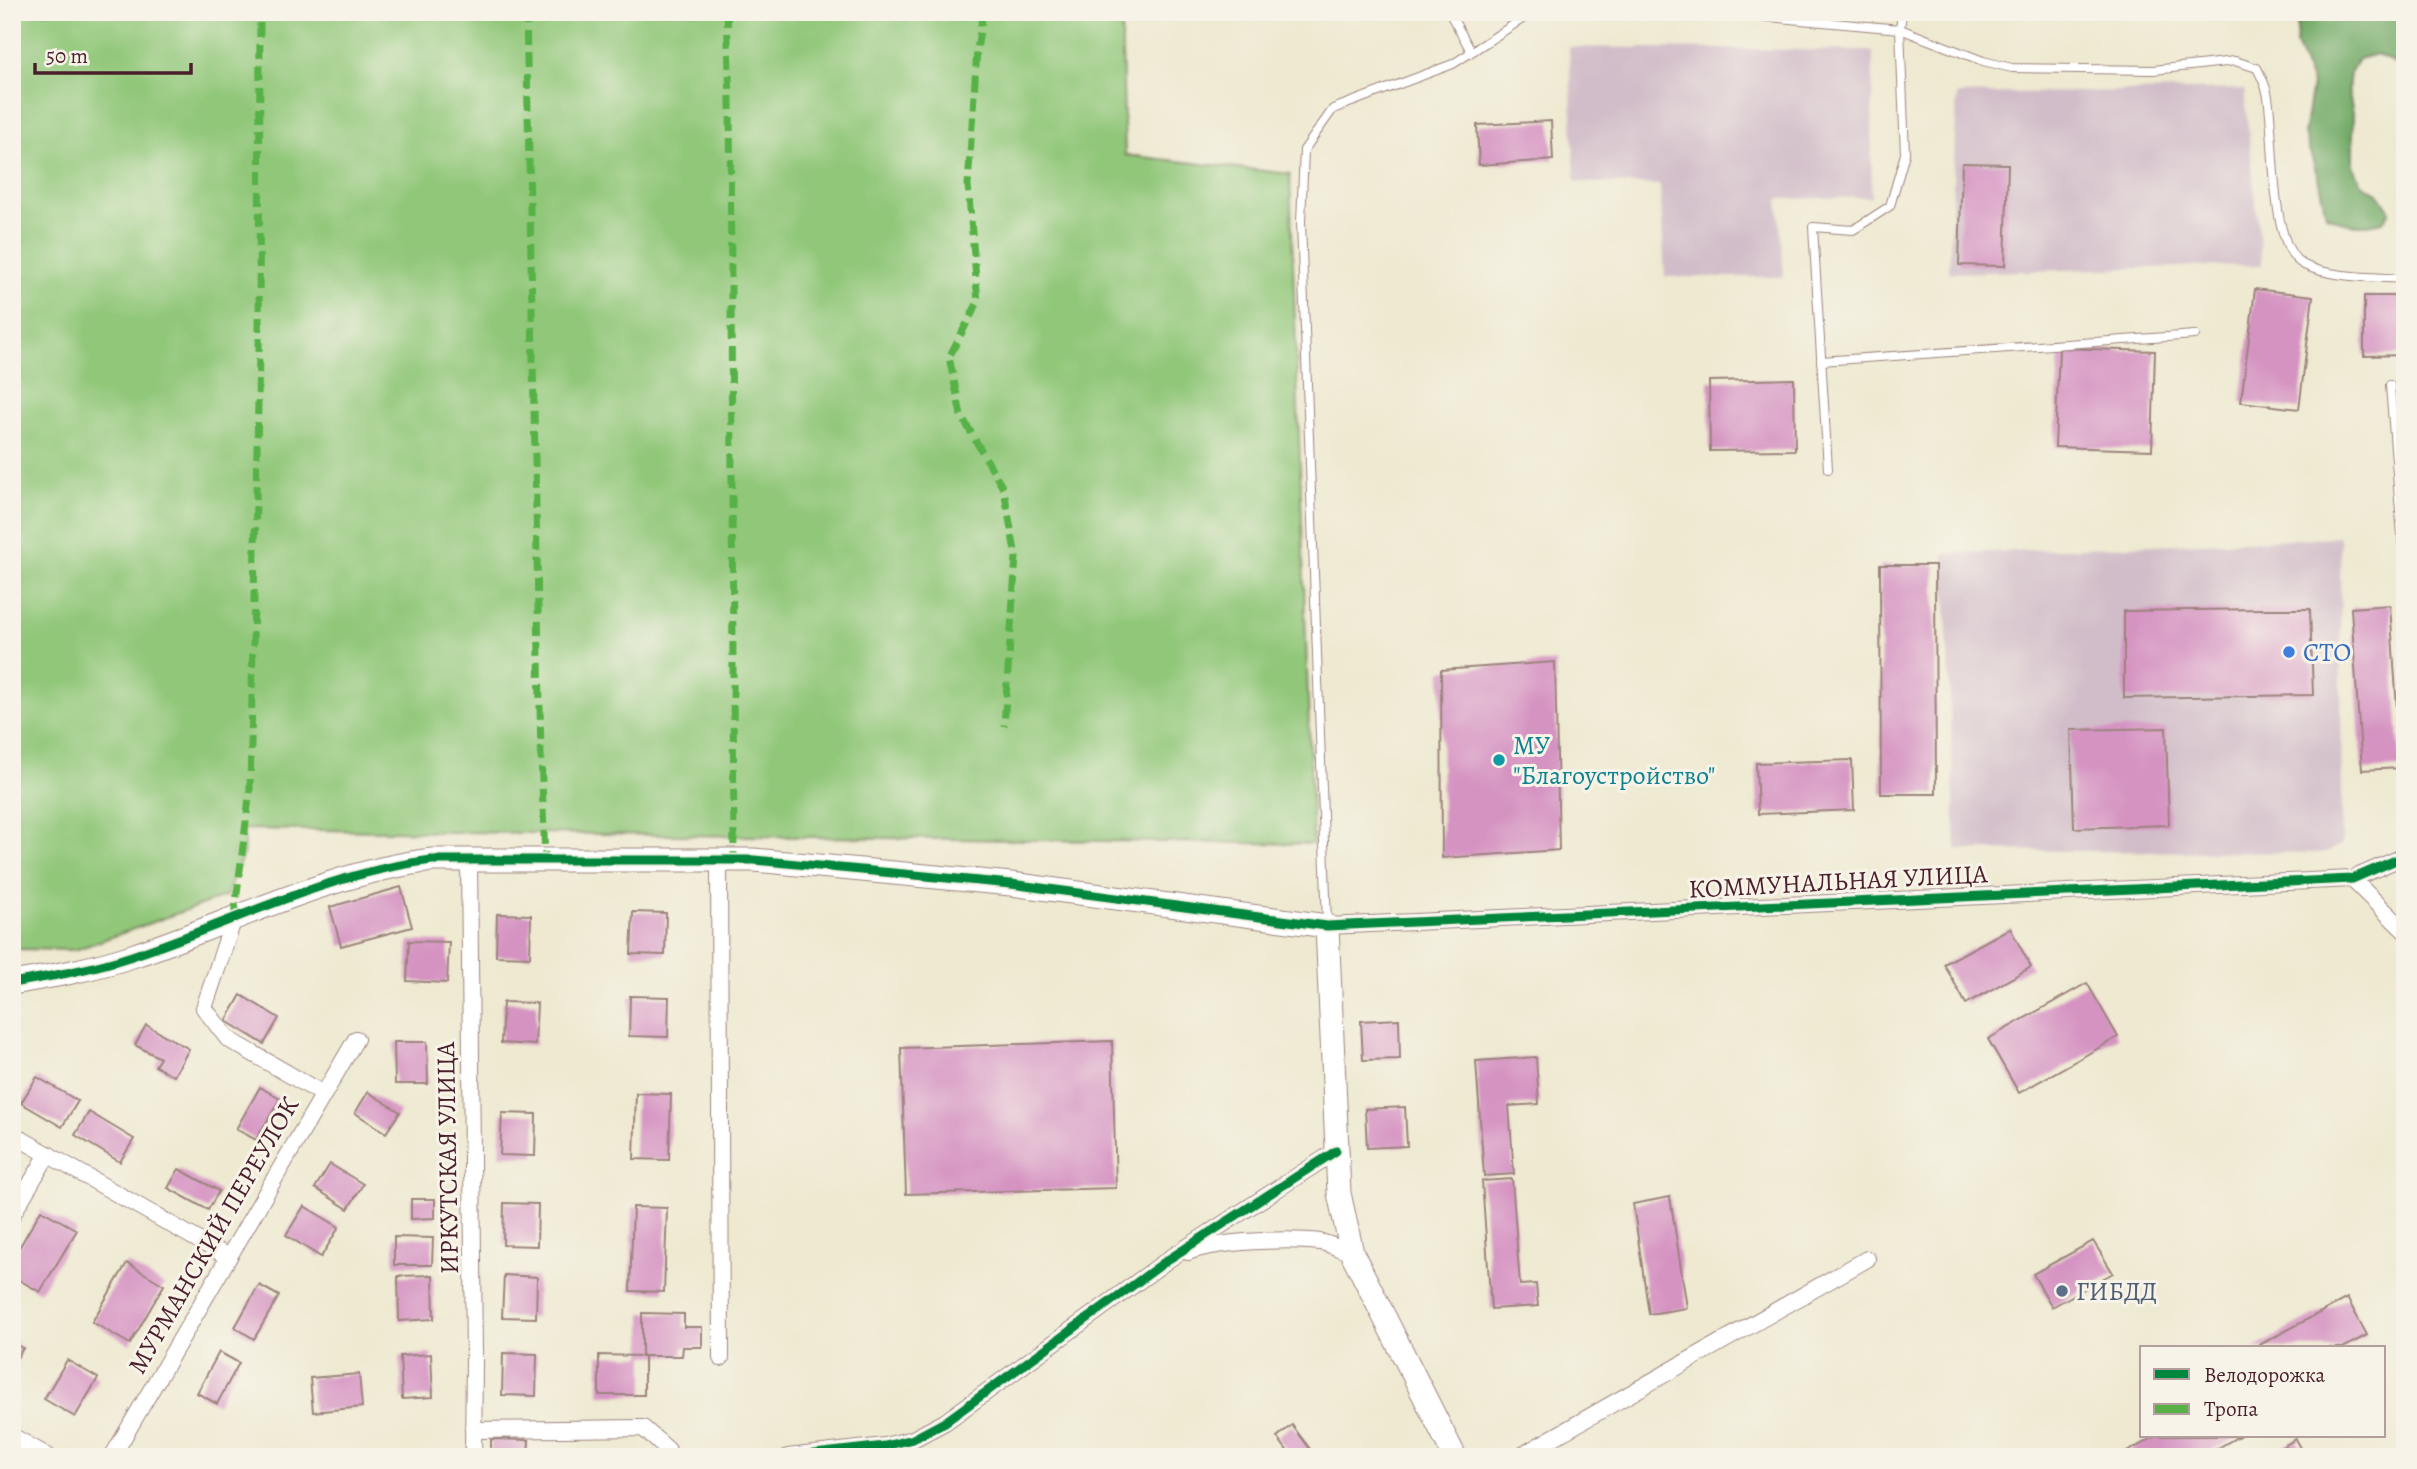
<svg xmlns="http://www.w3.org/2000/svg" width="2417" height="1469" font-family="Alegreya,serif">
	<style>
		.industrial { fill: #d1bdc9 }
		.green { fill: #91c779; stroke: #6e7352; stroke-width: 2 }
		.forest { fill: #74ac69; stroke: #5f664a; stroke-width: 2 }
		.building { fill: #d593c2 }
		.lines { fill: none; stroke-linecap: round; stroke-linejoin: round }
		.lane-casing { stroke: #9c847e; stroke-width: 10 }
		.street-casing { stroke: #9c847e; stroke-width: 18 }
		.secondary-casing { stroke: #9c847e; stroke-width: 25 }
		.lane { stroke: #fff; stroke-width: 8 }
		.street { stroke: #fff; stroke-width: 16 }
		.secondary { stroke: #fff; stroke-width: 23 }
		.quiet { stroke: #57b146; stroke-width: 7; stroke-dasharray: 14 7; stroke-linecap: butt }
		.cycleway-casing { stroke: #f7f3e8; stroke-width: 13 }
		.cycleway { stroke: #00873e; stroke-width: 9 }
		.shop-dot { fill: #3f7fe0; stroke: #f7f3e8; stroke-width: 2.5 }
		.culture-dot { fill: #0f9aa8; stroke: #f7f3e8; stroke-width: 2.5 }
		.service-dot { fill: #5c6f8a; stroke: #f7f3e8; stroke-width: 2.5 }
		.labels { text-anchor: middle; stroke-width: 6; stroke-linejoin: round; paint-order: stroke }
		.shop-label { font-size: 26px; fill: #366cbe; stroke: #f7f3e8; text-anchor: start }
		.culture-label { font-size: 26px; fill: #0d838f; stroke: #f7f3e8; text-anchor: start }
		.street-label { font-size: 26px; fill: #4a1f2b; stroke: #f7f3e8 }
		.service-label { font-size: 26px; fill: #4e5e75; stroke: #f7f3e8; text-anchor: start }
	</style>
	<rect width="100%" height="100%" fill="#f7f3e8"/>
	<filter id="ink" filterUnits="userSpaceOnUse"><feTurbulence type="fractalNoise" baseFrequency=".0143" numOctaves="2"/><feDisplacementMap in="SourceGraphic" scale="14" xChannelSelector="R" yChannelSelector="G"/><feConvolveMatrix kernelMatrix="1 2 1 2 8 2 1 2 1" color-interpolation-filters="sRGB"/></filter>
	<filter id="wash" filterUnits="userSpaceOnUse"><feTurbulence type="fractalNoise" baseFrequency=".00686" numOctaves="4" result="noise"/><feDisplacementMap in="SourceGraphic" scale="28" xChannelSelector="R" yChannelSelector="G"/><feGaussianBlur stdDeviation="1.57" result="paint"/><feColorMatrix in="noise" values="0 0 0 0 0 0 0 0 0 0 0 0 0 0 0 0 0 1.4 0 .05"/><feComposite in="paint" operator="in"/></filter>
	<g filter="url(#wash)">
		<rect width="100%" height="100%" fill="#eee9d0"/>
		<g class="industrial">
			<polygon points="1569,47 1873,51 1871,197 1778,199 1784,277 1665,277 1660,185 1575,182"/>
			<polygon points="2244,89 2262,265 1949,273 1957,94"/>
			<polygon points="2340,537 2342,844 2327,853 1956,850 1944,554"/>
		</g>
		<polygon class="green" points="12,12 1121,12 1125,155 1290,174 1313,844 244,829 244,852 226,896 75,950 12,949"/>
		<path class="forest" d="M2295 12H2405V72L2401 67 2377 54 2358 59 2350 73 2348 90 2353 113V165L2362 184 2378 193 2390 211 2383 222C2360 228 2347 225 2326 215L2318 177 2304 134 2312 84 2296 44 2298 17Z"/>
		<g id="blocks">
			<g class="building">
				<polygon points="1551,121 1553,160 1479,165 1477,125"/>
				<polygon points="1962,163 2008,164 2005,266 1959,265"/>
				<polygon points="2255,289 2313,296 2299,409 2241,402"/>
				<polygon points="2364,296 2405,296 2405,355 2364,356"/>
				<polygon points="2059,348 2155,351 2152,450 2055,447"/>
				<polygon points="1794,379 1795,450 1710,451 1709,381"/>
				<polygon points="1880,565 1935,565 1936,794 1881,794"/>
				<polygon points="2390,605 2401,768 2362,770 2351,608"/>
				<polygon points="2265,609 2310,609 2313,695 2124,698 2124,611"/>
				<polygon points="1555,662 1559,850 1442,858 1441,670"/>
				<polygon points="2166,728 2169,825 2074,828 2071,730"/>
				<polygon points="1852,760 1854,810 1758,814 1756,763"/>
				<polygon points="401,887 412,927 341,946 330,907"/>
				<polygon points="633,912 666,913 665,955 631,954"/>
				<polygon points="497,914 531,915 530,957 496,956"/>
				<polygon points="2010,928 2031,967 1966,1004 1944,964"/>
				<polygon points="409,941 449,942 447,983 407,981"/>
				<polygon points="2087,983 2118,1037 2019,1093 1988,1039"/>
				<polygon points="241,995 279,1018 264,1044 226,1021"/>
				<polygon points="630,996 669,997 668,1037 629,1036"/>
				<polygon points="503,1002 537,1003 535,1045 501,1043"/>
				<polygon points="1399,1019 1400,1059 1363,1060 1361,1021"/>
				<polygon points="146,1025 189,1049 174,1076 155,1066 160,1058 135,1045"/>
				<polygon points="1112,1041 1116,1188 906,1194 901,1048"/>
				<polygon points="394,1042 427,1042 428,1084 395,1084"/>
				<polygon points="1536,1057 1539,1104 1509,1106 1514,1174 1484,1176 1476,1061"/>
				<polygon points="37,1077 78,1101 62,1127 21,1103"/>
				<polygon points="260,1087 280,1099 256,1140 236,1129"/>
				<polygon points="368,1092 400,1112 386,1133 355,1113"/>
				<polygon points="636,1093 671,1094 669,1160 634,1159"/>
				<polygon points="1405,1107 1407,1146 1367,1148 1365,1109"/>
				<polygon points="89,1112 134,1139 120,1162 75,1135"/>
				<polygon points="502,1113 536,1114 535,1156 500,1155"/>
				<polygon points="330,1164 363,1184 348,1209 315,1188"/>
				<polygon points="179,1169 219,1191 208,1210 168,1188"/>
				<polygon points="1512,1179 1520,1285 1536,1284 1538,1306 1491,1309 1482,1181"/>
				<polygon points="1670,1197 1687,1308 1649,1314 1633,1204"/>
				<polygon points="411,1199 435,1199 435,1218 411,1219"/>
				<polygon points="504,1203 538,1204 537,1246 503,1245"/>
				<polygon points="304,1206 339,1227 321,1257 286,1235"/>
				<polygon points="633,1207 667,1208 664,1292 630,1291"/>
				<polygon points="41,1210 77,1230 40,1292 12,1276 12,1260"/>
				<polygon points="394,1237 433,1238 432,1265 394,1265"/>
				<polygon points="2093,1241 2113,1273 2052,1307 2033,1274"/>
				<polygon points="127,1263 164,1285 130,1344 92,1322"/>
				<polygon points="433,1275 434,1319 399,1321 398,1276"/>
				<polygon points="504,1275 537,1277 536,1318 502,1317"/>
				<polygon points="259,1285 279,1296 254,1339 235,1327"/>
				<polygon points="2347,1298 2367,1335 2343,1348 2254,1348"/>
				<polygon points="642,1313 684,1314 684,1327 702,1327 702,1347 683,1347 682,1356 644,1356 644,1395 599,1395 599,1355 642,1356"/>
				<polygon points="12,1342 23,1348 12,1366"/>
				<polygon points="219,1352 239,1363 217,1404 197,1393"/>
				<polygon points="503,1353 537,1354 536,1396 502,1395"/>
				<polygon points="431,1354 433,1397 402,1399 400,1356"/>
				<polygon points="67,1360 98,1378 75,1417 44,1399"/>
				<polygon points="359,1374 362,1407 313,1412 310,1378"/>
				<polygon points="1292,1425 1316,1457 1292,1457 1277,1437"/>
				<polygon points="2156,1436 2239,1436 2202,1457 2125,1457 2123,1454"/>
				<polygon points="491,1439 529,1440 528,1457 491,1457"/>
				<polygon points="2296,1439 2306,1457 2265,1457"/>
			</g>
		</g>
	</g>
	<g filter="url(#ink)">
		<use href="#blocks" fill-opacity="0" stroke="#9c847e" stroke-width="2"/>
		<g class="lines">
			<defs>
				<g id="lane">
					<polyline points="1449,12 1471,51"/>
					<path d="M1713 12 1900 29 1983 61 2012 68 2154 70 2235 61 2257 68C2261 76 2265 84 2267 92 2276 131 2267 247 2304 265 2331 278 2375 277 2405 279"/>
					<polyline points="1821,361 2195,335"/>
					<polyline points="2390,385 2405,574"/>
					<polyline points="1828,469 1813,227 1853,230 1890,206 1905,154 1900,29 1902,12"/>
					<polyline points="1327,923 1301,222 1304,150 1333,109 1453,64 1533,12"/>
				</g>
				<g id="street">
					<polyline points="469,859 474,1359 473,1457"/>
					<polyline points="719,860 721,1358"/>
					<polyline points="2352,879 2405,931"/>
					<polyline points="234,918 204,1008 228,1039 323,1094"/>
					<polyline points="1327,926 2352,879 2405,856"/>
					<polyline points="12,1134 228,1257"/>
					<polyline points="12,1215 48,1154"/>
					<path d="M1188 1252C1217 1241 1289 1238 1320 1242 1331 1244 1342 1250 1352 1253"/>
					<polyline points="473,1430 643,1428 668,1450"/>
					<polyline points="12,1436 49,1457"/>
					<polyline points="112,1457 356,1039"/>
					<polyline points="788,1457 885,1446 913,1439 945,1422 1169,1259 1336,1151"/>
					<polyline points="1519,1457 1867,1259"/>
				</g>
				<path id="secondary" d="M12 983C53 976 93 969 132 956 232 923 327 873 432 860H754L1011 884 1327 926 1339 1193 1352 1253 1455 1457"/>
			</defs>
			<use href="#lane" class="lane-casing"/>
			<use href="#street" class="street-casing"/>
			<use href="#secondary" class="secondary-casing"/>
			<use href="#lane" class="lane"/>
			<use href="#street" class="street"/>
			<use href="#secondary" class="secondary"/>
			<g class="quiet">
				<polyline points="526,12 541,756 545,859"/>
				<polyline points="727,12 730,100 734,860"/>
				<polyline points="983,12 977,50 968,185 978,302 949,357 961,415 1004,490 1016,557 1004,726"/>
				<polyline points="234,918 250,790 259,353 260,12"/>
			</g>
			<defs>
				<g id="cycleway">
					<path d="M12 983C53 976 93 969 132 956 232 923 327 873 432 860H754L1011 884 1327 926 2352 879 2405 856"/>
					<polyline points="788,1457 885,1446 913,1439 945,1422 1169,1259 1336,1151"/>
				</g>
			</defs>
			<use href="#cycleway" class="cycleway-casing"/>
			<use href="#cycleway" class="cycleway"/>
		</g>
	</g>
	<circle class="shop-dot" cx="2289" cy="652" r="7"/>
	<circle class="culture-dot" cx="1499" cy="760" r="7"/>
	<circle class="service-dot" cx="2062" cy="1291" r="7"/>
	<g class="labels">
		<g class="shop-label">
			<text x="2303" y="661">СТО</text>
		</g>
		<g class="culture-label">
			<text x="1513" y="754">МУ<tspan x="1513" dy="30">"Благоустройство"</tspan></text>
		</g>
		<g class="street-label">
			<text transform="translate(1838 881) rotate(-3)" y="9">КОММУНАЛЬНАЯ УЛИЦА</text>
			<text transform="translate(447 1158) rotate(-91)" y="9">ИРКУТСКАЯ УЛИЦА</text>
			<text transform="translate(213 1235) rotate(-60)" y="9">МУРМАНСКИЙ ПЕРЕУЛОК</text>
		</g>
		<g class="service-label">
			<text x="2076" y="1300">ГИБДД</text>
		</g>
	</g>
	<rect width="2417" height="1469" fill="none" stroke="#f7f3e8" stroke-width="42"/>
	<rect x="2140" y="1346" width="245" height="91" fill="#f7f3e8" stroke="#b29e9c" stroke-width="2"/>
	<rect x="2154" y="1369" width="35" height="10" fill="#00873e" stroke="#b29e9c" stroke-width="2"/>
	<text x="2204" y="1382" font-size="21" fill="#4a1f2b">Велодорожка</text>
	<rect x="2154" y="1404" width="35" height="10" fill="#57b146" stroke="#b29e9c" stroke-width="2"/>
	<text x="2204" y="1416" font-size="21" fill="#4a1f2b">Тропа</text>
	<path d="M35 63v10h156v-10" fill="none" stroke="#4a1f2b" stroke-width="3.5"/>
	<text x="46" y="63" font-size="21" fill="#4a1f2b" stroke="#f7f3e8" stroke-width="5" paint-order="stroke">50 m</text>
</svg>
